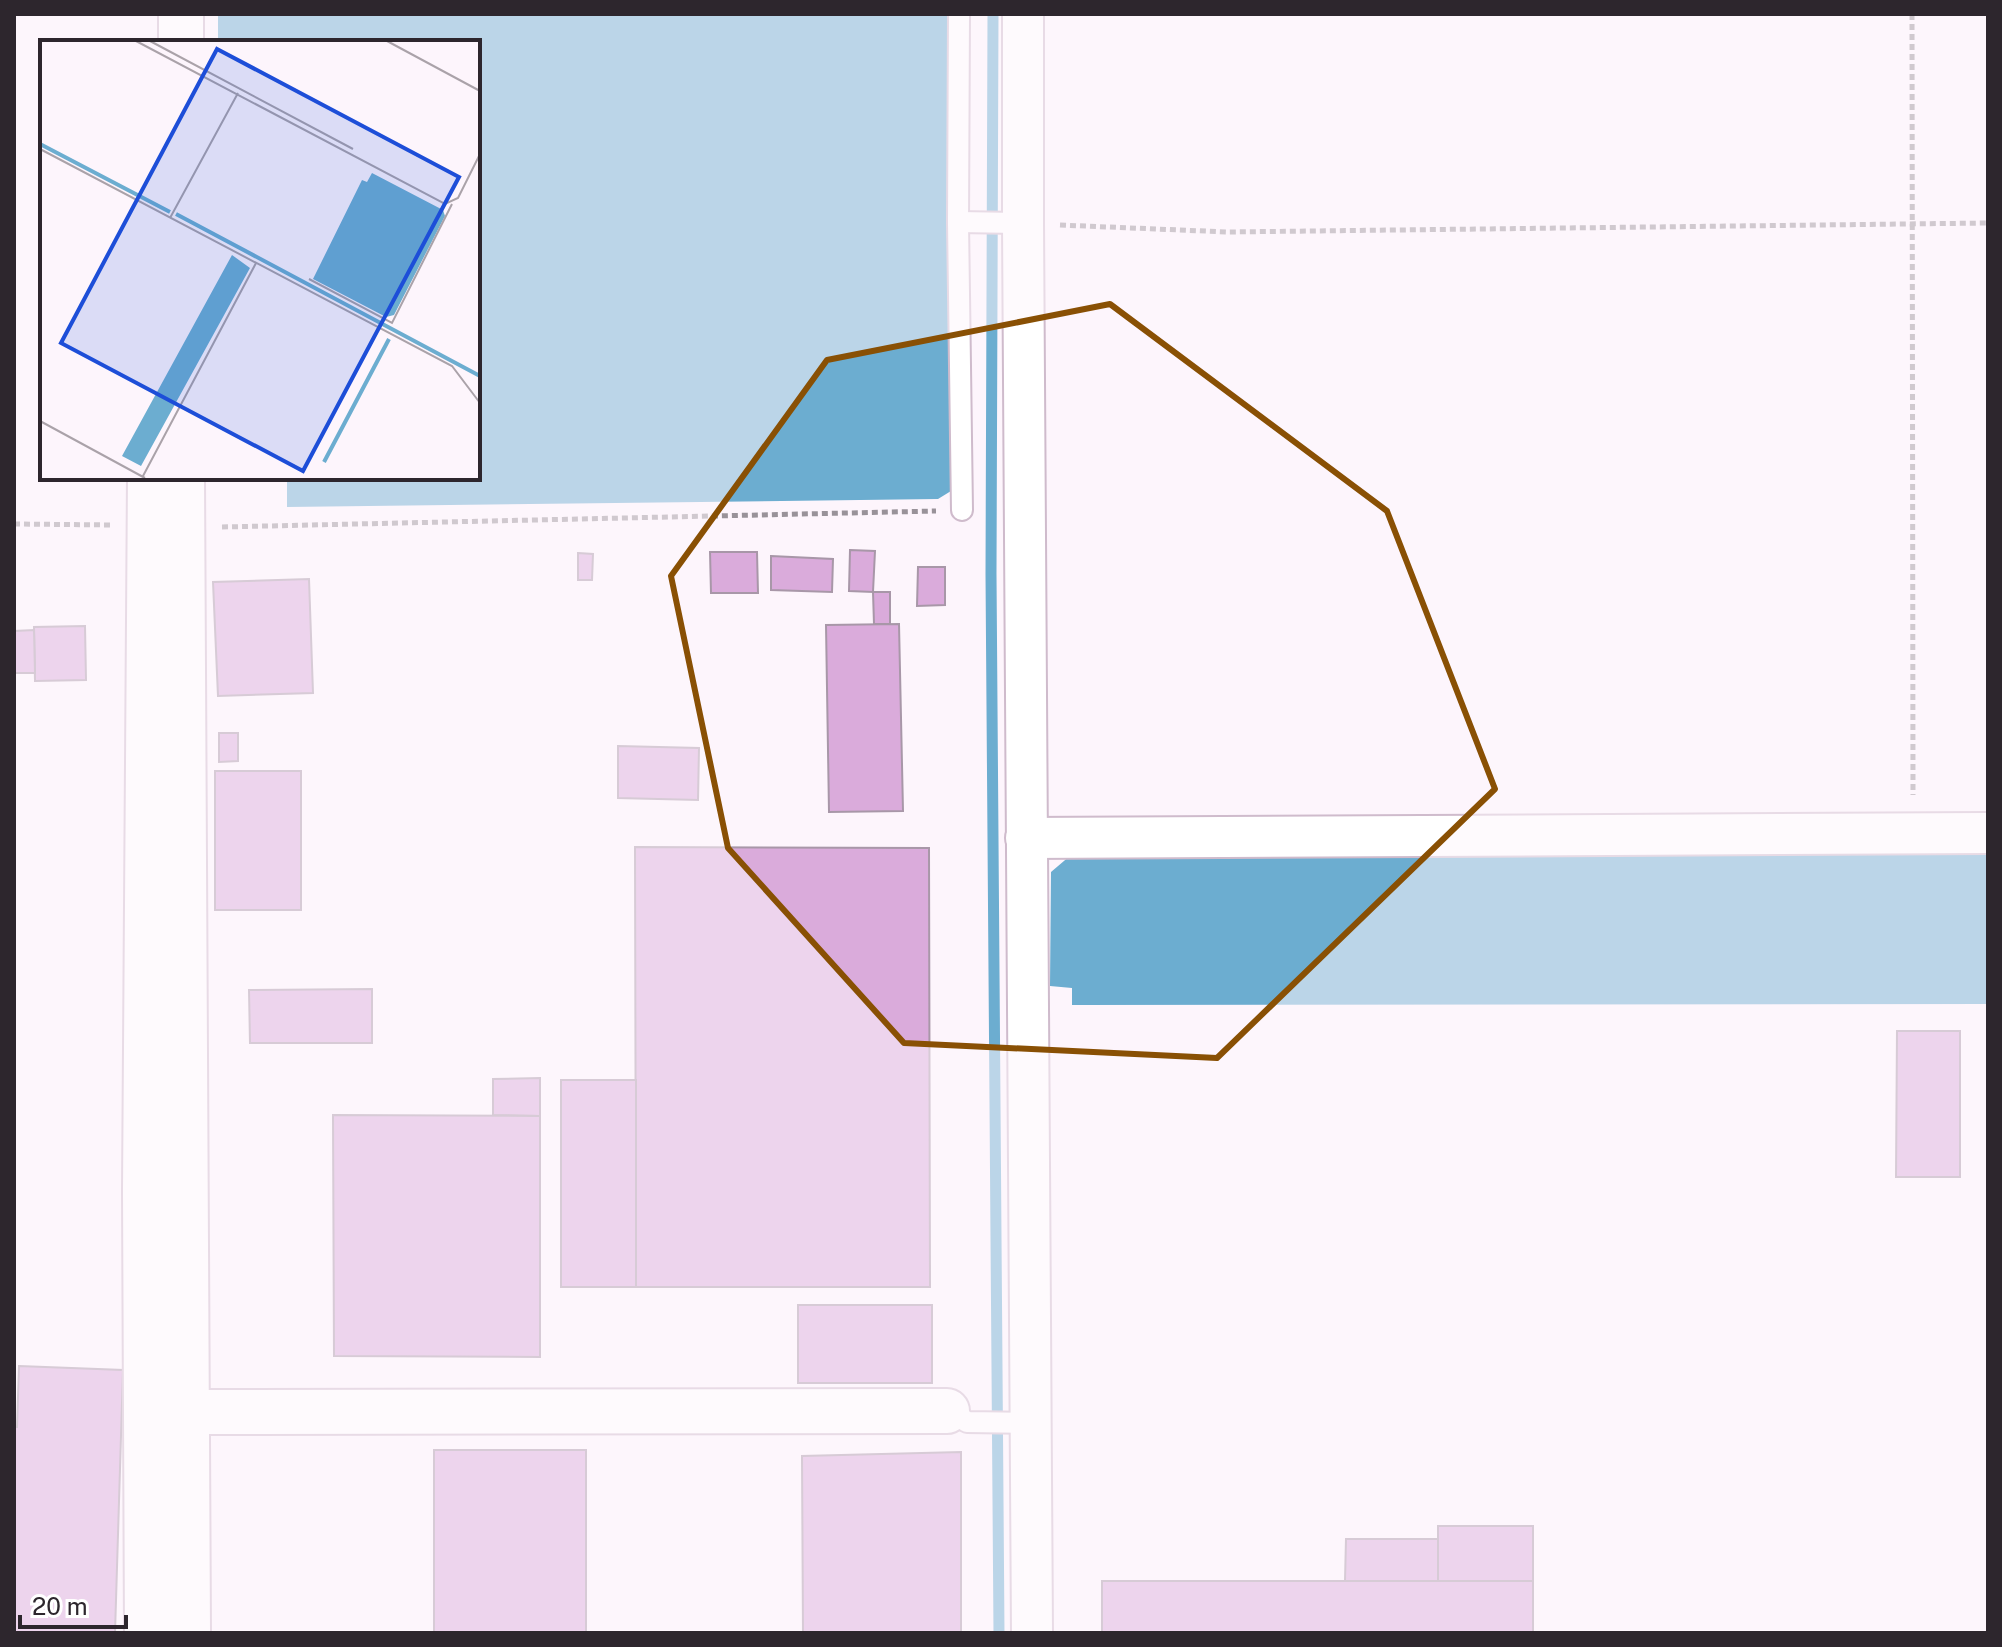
<svg xmlns="http://www.w3.org/2000/svg" width="2002" height="1647" font-family="'Public Sans',sans-serif">
	<style>
		.water { fill: #6cadd0 }
		.lines { fill: none; stroke-linecap: round; stroke-linejoin: round }
		.stream { stroke: #6cadd0; stroke-width: 11 }
		.building { fill: #daabdb; stroke: #a897a8; stroke-width: 2 }
		.lane-casing { stroke: #cfbbcc; stroke-width: 24 }
		.street-casing { stroke: #cfbbcc; stroke-width: 44 }
		.secondary-casing { stroke: #cfbbcc; stroke-width: 48 }
		.path { stroke: #999299; stroke-width: 5; stroke-dasharray: 6 4; stroke-linecap: butt }
		.lane { stroke: #fff; stroke-width: 20 }
		.street { stroke: #fff; stroke-width: 40 }
		.secondary { stroke: #fff; stroke-width: 44 }
		.marked { fill: none; stroke: #895004; stroke-width: 6; stroke-linejoin: round }
		.inset-river { fill: none; stroke: #6cadd0; stroke-width: 4 }
		.inset-road { fill: none; stroke: #aaa2a9; stroke-width: 2 }
		.view { fill: #1d4ed8; fill-opacity: 0.15; stroke: #1d4ed8; stroke-width: 4 }
		.inset-edge { fill: none; stroke: #2d262d; stroke-width: 4 }
	</style>
	<rect width="100%" height="100%" fill="#fdf5fc"/>
	<g class="water">
		<polygon points="218,14 947,14 951,491 938,499 287,507 287,478 478,478 478,42 218,42"/>
		<polygon points="1988,851 1988,1004 1072,1005 1072,988 1050,986 1051,872 1071,855"/>
	</g>
	<g class="lines">
		<polyline class="stream" points="993,14 991,574 999,1633"/>
	</g>
	<g class="building">
		<polygon points="850,550 875,551 873,592 849,591"/>
		<polygon points="710,552 757,552 758,593 711,593"/>
		<polygon points="578,553 593,554 592,580 578,580"/>
		<polygon points="771,556 833,559 832,592 771,590"/>
		<polygon points="918,567 945,567 945,605 917,606"/>
		<polygon points="309,579 313,693 218,696 213,582"/>
		<polygon points="873,592 890,592 890,624 874,624"/>
		<polygon points="899,624 903,811 829,812 826,625"/>
		<polygon points="85,626 86,680 35,681 34,627"/>
		<polygon points="34,630 35,673 14,673 14,631"/>
		<polygon points="219,733 238,733 238,761 219,762"/>
		<polygon points="618,746 699,748 698,800 618,798"/>
		<rect x="215" y="771" width="86" height="139"/>
		<polygon points="635,847 929,848 930,1287 636,1287"/>
		<polygon points="372,989 372,1043 250,1043 249,990"/>
		<polygon points="1897,1031 1960,1031 1960,1177 1896,1177"/>
		<polygon points="540,1078 540,1116 493,1115 493,1079"/>
		<rect x="561" y="1080" width="75" height="207"/>
		<polygon points="333,1115 540,1116 540,1357 334,1356"/>
		<rect x="798" y="1305" width="134" height="78"/>
		<polygon points="19,1366 123,1370 115,1633 14,1633 14,1427 17,1427"/>
		<rect x="434" y="1450" width="152" height="183"/>
		<polygon points="961,1452 961,1633 803,1633 802,1456"/>
		<rect x="1438" y="1526" width="95" height="55"/>
		<polygon points="1346,1539 1438,1539 1438,1581 1345,1581"/>
		<rect x="1102" y="1581" width="431" height="52"/>
	</g>
	<g class="lines">
		<defs>
			<g id="lane">
				<polyline points="959,14 958,222 962,510"/>
				<polyline points="958,222 1023,223"/>
				<polyline points="947,1411 954,1413 967,1422 1032,1423"/>
			</g>
			<g id="street">
				<polyline points="1023,14 1023,223 1032,1633"/>
				<polyline points="1026,838 1988,833"/>
			</g>
			<g id="secondary">
				<polyline points="181,14 181,42"/>
				<polyline points="182,478 188,1633"/>
				<polyline points="161,1412 947,1411"/>
				<polyline points="147,1633 145,1191 150,478"/>
			</g>
		</defs>
		<use href="#lane" class="lane-casing"/>
		<use href="#street" class="street-casing"/>
		<use href="#secondary" class="secondary-casing"/>
		<g class="path">
			<polyline points="1912,14 1913,795"/>
			<polyline points="1060,225 1227,232 1988,223"/>
			<polyline points="14,524 113,525"/>
			<polyline points="222,527 936,511"/>
		</g>
		<use href="#lane" class="lane"/>
		<use href="#street" class="street"/>
		<use href="#secondary" class="secondary"/>
	</g>
	<path d="M0 0H2002V1647H0ZM1110 304 1387 511 1495 789 1217 1058 904 1043 728 848 671 576 827 360Z" fill="#fdf5fc" fill-opacity=".55" fill-rule="evenodd"/>
	<path class="marked" d="M1110 304 1387 511 1495 789 1217 1058 904 1043 728 848 671 576 827 360Z"/>
	<g transform="translate(40 40)">
		<rect width="440" height="440" fill="#fdf5fc"/>
		<path d="M332 133 403 170 405 176 354 275 346 277 273 239 322 140 327 142ZM192 215 210 228 101 426 82 416Z" fill="#6cadd0"/>
		<path class="inset-river" d="M0 104 130 172M136 174 440 336M284 422 349 299"/>
		<path class="inset-road" d="M96 1 405 164 418 158 440 114M110 1 313 109M347 1 440 51M0 109 412 326 440 363M130 178 198 53M269 239 352 283 412 164M0 381 105 438M103 436 216 223"/>
		<path class="view" d="M177 9 419 137 263 431 21 303Z"/>
		<rect width="440" height="440" class="inset-edge"/>
	</g>
	<rect width="2002" height="1647" fill="none" stroke="#2d262d" stroke-width="32"/>
	<path d="M20 1615v12h106v-12" fill="none" stroke="#2d262d" stroke-width="4"/>
	<text x="32" y="1615" font-size="24" fill="#2d262d" stroke="#ffffff" stroke-width="6" paint-order="stroke">20 m</text>
</svg>
